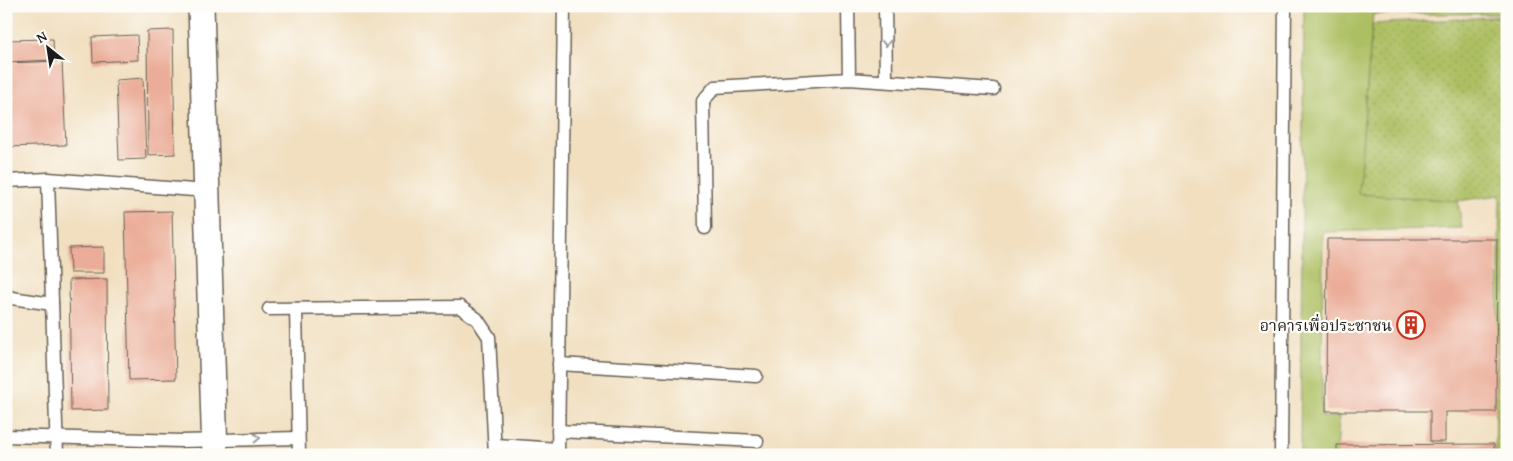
<svg xmlns="http://www.w3.org/2000/svg" width="1513" height="461" font-family="'Gentium Book Plus','Noto Serif Thai',serif">
	<style>
		.grass { fill: url(#grass-dots); stroke: #646e40 }
		.garden { fill: #adbf63; stroke: #646e40 }
		.building { fill: #ebad99 }
		.lines { fill: none; stroke-linecap: round; stroke-linejoin: round }
		.lane-casing { stroke: #676055; stroke-width: 15 }
		.street-casing { stroke: #676055; stroke-width: 28 }
		.lane { stroke: #fff; stroke-width: 12 }
		.street { stroke: #fff; stroke-width: 25 }
		.oneway { stroke: #999 }
		.labels { text-anchor: middle; stroke-width: 4.5; stroke-linejoin: round; paint-order: stroke }
		.poi-label { font-size: 16px; fill: #1c1c1c; stroke: #fdfcf7; text-anchor: end }
	</style>
	<defs>
		<pattern id="grass-dots" width="8" height="8" patternUnits="userSpaceOnUse" patternTransform="scale(1.25)"><rect width="8" height="8" fill="#adbf63"/><path d="M2 2h.1M6 6h.1" fill="none" stroke="#94a455" stroke-width="1.8" stroke-linecap="round"/></pattern>
	</defs>
	<rect width="100%" height="100%" fill="#fdfcf7"/>
	<filter id="ink" filterUnits="userSpaceOnUse"><feTurbulence type="fractalNoise" baseFrequency=".02" numOctaves="2"/><feDisplacementMap in="SourceGraphic" scale="10" xChannelSelector="R" yChannelSelector="G"/><feConvolveMatrix kernelMatrix="1 2 1 2 8 2 1 2 1" color-interpolation-filters="sRGB"/></filter>
	<filter id="wash" filterUnits="userSpaceOnUse"><feTurbulence type="fractalNoise" baseFrequency=".0096" numOctaves="4" result="noise"/><feDisplacementMap in="SourceGraphic" scale="20" xChannelSelector="R" yChannelSelector="G"/><feGaussianBlur stdDeviation="1.12" result="paint"/><feColorMatrix in="noise" values="0 0 0 0 0 0 0 0 0 0 0 0 0 0 0 0 0 1.4 0 .05"/><feComposite in="paint" operator="in"/></filter>
	<g filter="url(#wash)">
		<rect width="100%" height="100%" fill="#f1dfc0"/>
		<polygon class="grass" points="1507,16 1507,455 1495,455 1500,195 1458,201 1358,194 1372,24"/>
		<polygon class="garden" points="1304,6 1507,6 1507,14 1373,14 1358,194 1458,201 1462,228 1323,232 1322,417 1339,417 1337,455 1300,455"/>
		<g id="blocks">
			<g class="building">
				<polygon points="173,30 175,154 148,155 147,31"/>
				<polygon points="137,35 138,60 93,62 92,37"/>
				<polygon points="53,39 54,60 6,62 6,40"/>
				<polygon points="62,61 66,145 6,147 6,63"/>
				<polygon points="143,78 146,159 119,160 116,80"/>
				<polygon points="172,211 176,379 129,380 125,212"/>
				<polygon points="1327,239 1497,239 1496,412 1445,412 1445,442 1430,442 1430,411 1326,411"/>
				<polygon points="104,247 104,273 70,273 69,248"/>
				<polygon points="107,279 108,410 71,411 69,280"/>
				<polygon points="1494,444 1494,455 1337,455 1337,445"/>
			</g>
		</g>
	</g>
	<g filter="url(#ink)">
		<use href="#blocks" fill-opacity="0" stroke="#676055" stroke-width="1"/>
		<g class="lines">
			<defs>
				<g id="lane">
					<polyline points="848,6 849,79"/>
					<polyline points="885,6 886,81"/>
					<polyline points="48,179 207,191"/>
					<polyline points="6,181 48,179 57,455"/>
					<polyline points="705,228 703,101 715,87 849,79 993,89"/>
					<polyline points="6,295 12,298 52,304"/>
					<polyline points="269,309 460,307 477,319 489,337 495,455"/>
					<polyline points="296,309 299,455"/>
					<polyline points="559,364 756,376"/>
					<polyline points="558,431 757,441"/>
					<polyline points="6,436 182,441 298,438"/>
					<polyline points="496,445 558,449"/>
					<polyline points="558,455 564,6"/>
					<polyline points="1281,455 1285,6"/>
				</g>
				<polyline id="street" points="201,6 215,455"/>
			</defs>
			<use href="#lane" class="lane-casing"/>
			<use href="#street" class="street-casing"/>
			<use href="#lane" class="lane"/>
			<use href="#street" class="street"/>
		</g>
		<defs><path id="oneway-chevron" d="M-2-3.5L2.5 0L-2 3.5" fill="none" stroke-width="1.6" stroke-linecap="round" stroke-linejoin="round" transform="scale(1.25)"/></defs>
		<g class="oneway">
			<use href="#oneway-chevron" transform="translate(886 43) rotate(90)"/>
			<use href="#oneway-chevron" transform="translate(257 438) rotate(-1)"/>
		</g>
	</g>
	<defs>
		<symbol id="building-ring" viewBox="-11 -11 22 22"><circle r="9.5" fill="#fdfcf7" stroke="#c8321e" stroke-width="1.5"/><path d="M-4-6H4V6H1V3H-1V6H-4ZM-2.5-4.3h1.7v1.8h-1.7ZM.8-4.3h1.7v1.8H.8ZM-2.5-1h1.7V.8h-1.7ZM.8-1h1.7V.8H.8Z" fill="#c8321e"/></symbol>
	</defs>
	<g fill-rule="evenodd">
		<use href="#building-ring" x="1395" y="309" width="32" height="32"/>
	</g>
	<g class="labels">
		<g class="poi-label">
			<text x="1392" y="331">อาคารเพื่อประชาชน</text>
		</g>
	</g>
	<rect width="1513" height="461" fill="none" stroke="#fdfcf7" stroke-width="25"/>
	<g transform="translate(48 48) rotate(330)" stroke="#fdfcf7" stroke-width="4" paint-order="stroke">
	<path d="M0-4L9 19L0 12L-9 19Z" fill="#1c1c1c"/>
	<text y="-8" font-size="14" font-weight="bold" text-anchor="middle" fill="#1c1c1c">N</text>
	</g>
</svg>
